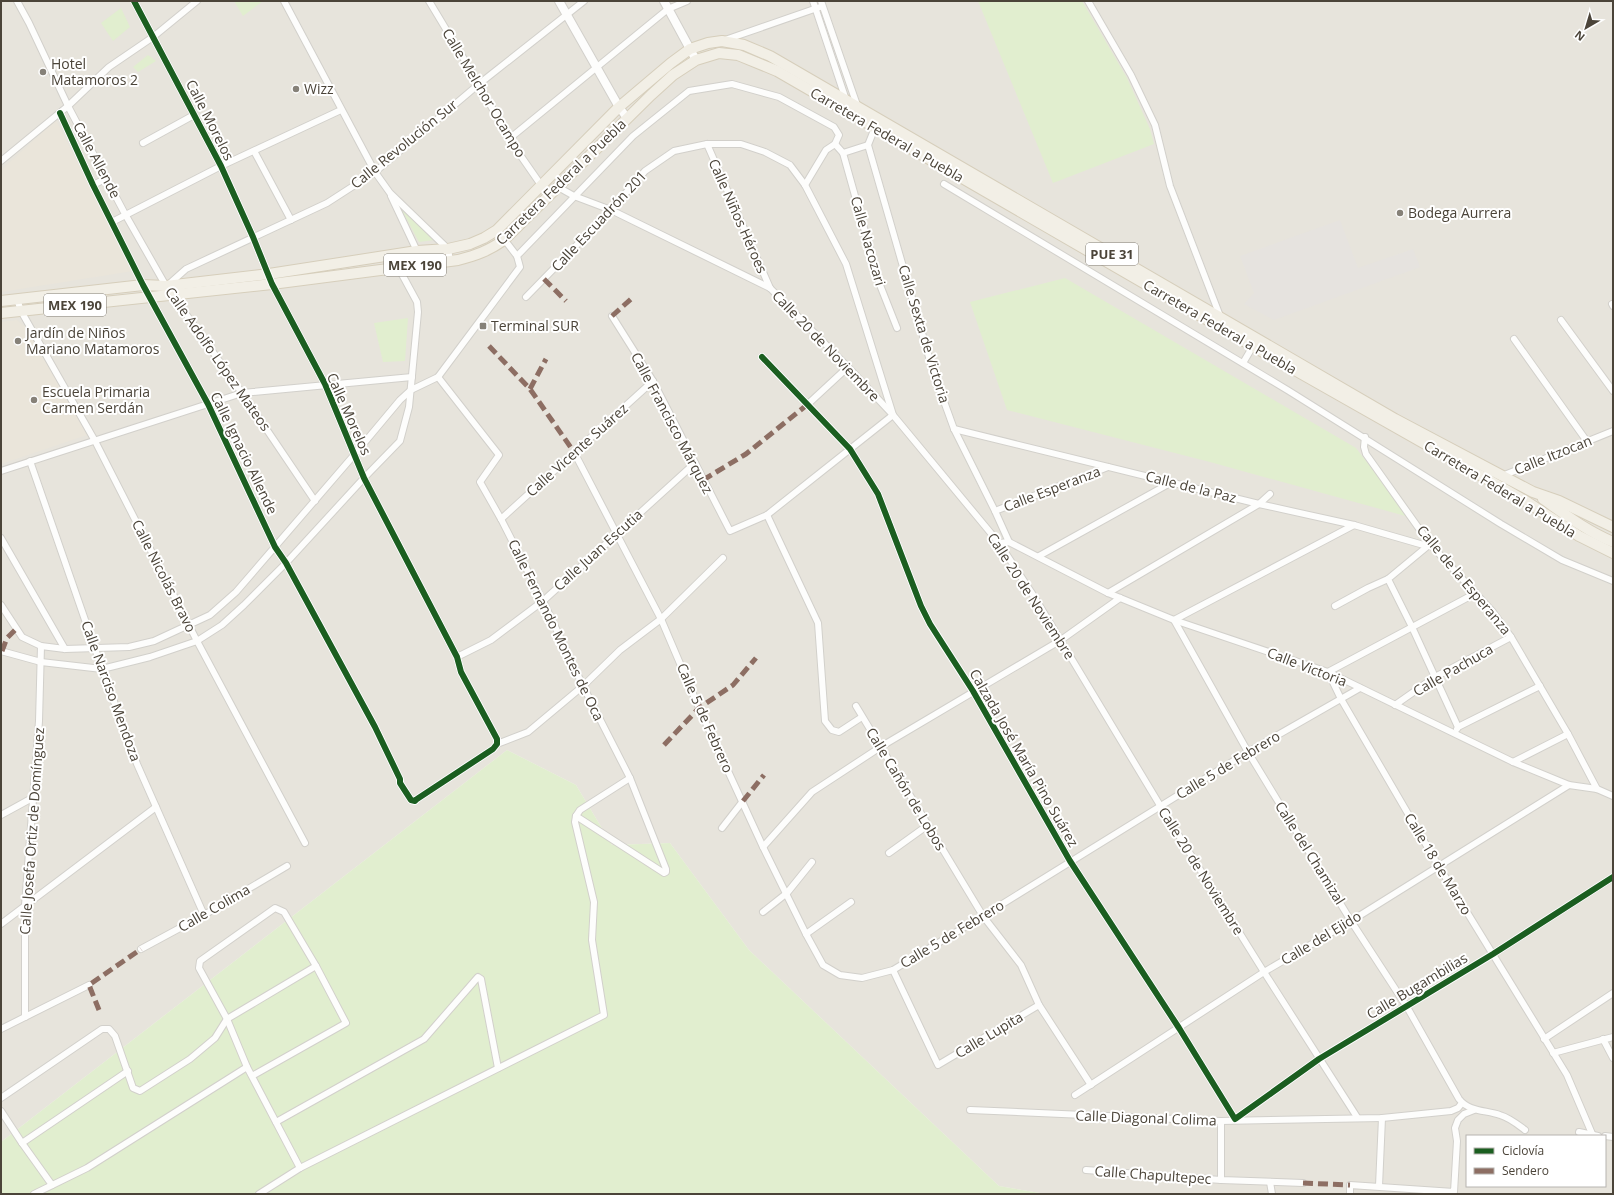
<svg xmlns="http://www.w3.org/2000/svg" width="1614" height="1195" font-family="'Open Sans',sans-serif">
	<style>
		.residential { fill: #e7e4dc; fill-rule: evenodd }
		.education { fill: #eae5da }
		.green { fill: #e1eecf }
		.parking { fill: #e6e3df }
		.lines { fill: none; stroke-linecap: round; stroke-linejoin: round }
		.minor-casing { stroke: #d2d0cb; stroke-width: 8 }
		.tertiary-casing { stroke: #d2d0cb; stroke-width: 10 }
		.primary-casing { stroke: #d6cebb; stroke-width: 12 }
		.minor { stroke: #fdfdfc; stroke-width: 6 }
		.tertiary { stroke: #fdfdfc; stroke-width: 8 }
		.primary { stroke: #f2efe6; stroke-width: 10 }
		.quiet { stroke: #8d6e63; stroke-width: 5; stroke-dasharray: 10 5; stroke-linecap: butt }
		.cycleway-casing { stroke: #fff; stroke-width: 8 }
		.cycleway { stroke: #1b5e20; stroke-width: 6 }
		.poi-dot { fill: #868178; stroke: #fff; stroke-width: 1.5 }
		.labels { text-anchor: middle; stroke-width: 4; stroke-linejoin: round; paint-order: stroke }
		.shield { fill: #fff; stroke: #817c74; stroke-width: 1 }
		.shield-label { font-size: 13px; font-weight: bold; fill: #4b4439 }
		.poi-label { font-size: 14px; fill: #4b4439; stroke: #fff; text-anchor: start }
		.street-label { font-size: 14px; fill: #4b4439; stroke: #fff }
	</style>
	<rect width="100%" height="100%" fill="#f4f2ee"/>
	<path class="residential" d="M1 1H1613V1194H1046L999 1186 749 950 670 843 612 845 576 785 507 750 1 1142ZM1467 1136H1605V1186H1467Z"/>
	<g class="education">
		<polygon points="56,120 133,271 1,292 1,170"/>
		<polygon points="17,320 29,330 87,435 1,464 1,322"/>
	</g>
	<g class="green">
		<polygon points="234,1 263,1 243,16"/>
		<polygon points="978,1 1082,1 1127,78 1150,129 1154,144 1053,183"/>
		<polygon points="121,8 130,27 113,41 101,23"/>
		<polygon points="148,55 156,61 138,72 133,67"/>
		<polygon points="399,205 434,240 419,242"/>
		<polygon points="1065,278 1356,448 1409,517 1210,462 1007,410 970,302"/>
		<polygon points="408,318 405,361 383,362 374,323"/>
		<polygon points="507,750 576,785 612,845 670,843 749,950 999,1186 1046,1194 1,1194 1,1142"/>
	</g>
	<polygon class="parking" points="1340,220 1358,268 1413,249 1420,267 1274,320 1244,304 1254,293 1240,256"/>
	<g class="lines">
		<defs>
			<g id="minor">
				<polyline points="17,1 29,23 68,106 125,214 166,286 242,393 315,501"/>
				<polyline points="284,1 375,172 390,193 448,249 450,261"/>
				<polyline points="429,1 479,84 509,139 541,185"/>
				<polyline points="813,1 846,100"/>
				<polyline points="821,1 858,108"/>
				<polyline points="1088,1 1131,75 1155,125 1170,186 1220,316"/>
				<polyline points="725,40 820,7"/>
				<polyline points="60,113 93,185 143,285 208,404 275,547 286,563 375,727 400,779 400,783 411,800 415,801 417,799 493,749 497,744 497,739 461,672 457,657 364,478 325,384 272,284 253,237 221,166 134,1"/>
				<polyline points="876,125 868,145 933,371 954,429 995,511 1009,542"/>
				<polyline points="509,139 668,9 687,1"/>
				<polyline points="143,143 194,115"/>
				<polyline points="707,144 770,288"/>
				<polyline points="254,151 291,220"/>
				<polyline points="843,153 880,285 897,328"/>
				<polyline points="1,161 68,106 109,67 153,37 197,1"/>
				<polyline points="944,184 1289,391 1501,524 1562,560 1613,581"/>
				<polyline points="93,185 107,178"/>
				<polyline points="805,185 826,150 835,144 843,153 868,145"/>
				<polyline points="558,187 574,196 611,210 770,288 848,367 893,415 999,543 1035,598 1161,807 1264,972 1357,1117"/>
				<polyline points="391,196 417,251 420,264"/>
				<polyline points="112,222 221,166 341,110"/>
				<polyline points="497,230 517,256"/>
				<polyline points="168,285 186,269 327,203 375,172 479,84 584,1"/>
				<polyline points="526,297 611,210 645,171 674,151 707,144 741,144 765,152 790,165 805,185 846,264 893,415 767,515 730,531 653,381 612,316"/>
				<polyline points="17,299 21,311 95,441 197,641 305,843"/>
				<polyline points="1612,304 1613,306"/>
				<polyline points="1561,320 1613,391"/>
				<polyline points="1514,339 1586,440"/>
				<polyline points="762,357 850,449 878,494 921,606 930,624 973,691 1070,861 1179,1028 1235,1119 1319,1059 1493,954 1613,877"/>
				<polyline points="1243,363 1253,346"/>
				<polyline points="438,377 499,455 480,482 501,519 543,601 583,686 630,778 666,869 666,872 664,873 576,816"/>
				<polyline points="808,404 848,367"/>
				<polyline points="954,429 1259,504 1354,525 1427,546"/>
				<polyline points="1365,437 1364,447 1366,454 1430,544 1493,612 1511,637 1568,734 1597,789"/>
				<polyline points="574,452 661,619 699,708 763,847 806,934 823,965 840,975 862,978 893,970 983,916 1248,752 1360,688"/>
				<polyline points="30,461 102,669 137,764 204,915"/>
				<polyline points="1,471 242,393 412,377"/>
				<polyline points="1502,476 1613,431"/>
				<polyline points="995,511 1108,467"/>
				<polyline points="767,515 818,623 825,721 832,730 839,732 862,717"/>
				<polyline points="501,519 653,381"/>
				<path d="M1354 525 1174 620 1248 752 1351 921 1407 1007 1459 1099C1469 1112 1486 1110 1500 1115 1510 1118 1517 1124 1525 1130"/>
				<polyline points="1,538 65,649"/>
				<polyline points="999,543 1009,542 1108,593 1174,620 1328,672 1513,762 1569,785 1597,789 1613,796"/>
				<polyline points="1429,545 1388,579 1412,627 1458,727"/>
				<polyline points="1039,556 1172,482"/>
				<polyline points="1108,593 1259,504 1270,494"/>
				<polyline points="1476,593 1328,672 1341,699 1438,865 1567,1075 1593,1136"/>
				<polyline points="1,605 22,637 41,646 65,649 129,647 154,641 210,615 236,592 354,455 400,400 411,390 438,377 520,267 517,256 633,136 689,91 732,84 779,97 834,127 839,135 835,144"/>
				<polyline points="1335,606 1368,588 1388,579"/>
				<polyline points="1,651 41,662 102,669 150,657 197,641 222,625 244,605 286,563 364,478 400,441 409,407 418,312 417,302 398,267"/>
				<polyline points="457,657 491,640 543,601 695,463"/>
				<polyline points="1395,705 1435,677 1511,637"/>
				<polyline points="856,706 983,916 1021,965 1039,1005 1091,1085"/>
				<polyline points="1457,729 1458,727 1540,686"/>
				<polyline points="497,744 528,732 583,686 620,650 661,619 723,558"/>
				<polyline points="1513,762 1568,734"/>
				<polyline points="1,815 34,797"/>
				<polyline points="722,828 743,801"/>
				<polyline points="763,847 812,792 882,746 1061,640 1120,598"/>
				<polyline points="889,853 928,825"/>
				<polyline points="763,912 787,893 812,862"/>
				<polyline points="1,924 156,807"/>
				<polyline points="806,934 851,902"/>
				<polyline points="141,949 204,915 287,866"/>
				<polyline points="893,970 938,1065 1039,1005"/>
				<polyline points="25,1017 25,905 39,721 41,646"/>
				<polyline points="1,1029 89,985"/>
				<polyline points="1544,1039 1613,993"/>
				<polyline points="1603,1039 1613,1058"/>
				<polyline points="1553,1053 1613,1037"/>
				<polyline points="252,1076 346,1023 316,966 284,912 275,908 200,961 199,968 227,1019 247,1067 300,1168"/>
				<polyline points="1075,1095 1264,972 1351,921 1569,785"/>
				<polyline points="1,1098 102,1029 109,1029 115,1036 133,1088 140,1091 190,1059 215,1038 227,1019 316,966"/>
				<polyline points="970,1110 1221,1121 1382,1118 1451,1111 1458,1108 1462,1103"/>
				<polyline points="1,1111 22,1143 52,1185"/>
				<polyline points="276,1122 424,1039 478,977 481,979 498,1068"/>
				<polyline points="1579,1132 1598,1136"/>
				<polyline points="1605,1136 1613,1137"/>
				<polyline points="22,1143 128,1071"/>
				<polyline points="1086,1170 1221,1180 1303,1183"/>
				<polyline points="1221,1180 1221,1121"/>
				<polyline points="1270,1182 1272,1194"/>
				<polyline points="1379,1186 1382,1118"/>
				<polyline points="34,1194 87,1168 247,1067"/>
				<polyline points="259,1194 300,1168 604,1015 592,940 594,902 575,822 576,816 580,810 630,778"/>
				<polyline points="1350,1194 1350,1185 1454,1192 1457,1141 1455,1128 1458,1120 1464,1114 1474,1110"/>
			</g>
			<g id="tertiary">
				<polyline points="559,1 619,107 627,118"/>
				<polyline points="664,1 696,60"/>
			</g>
			<g id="primary">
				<polyline points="1,301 143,285 166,286 269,274 417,251 448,249 470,244 484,238 497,230 619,107 671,63 690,49 708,43 722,41 744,45 770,56 1395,419 1533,492 1559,501 1613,527"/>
				<path d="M1 313 272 284 458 260C477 255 488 251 504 240L651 95 673 75 696 60 719 53 738 55 777 71 1263 352 1524 500 1579 536 1613 553"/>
				<path d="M1543 499C1566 515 1587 531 1613 542"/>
			</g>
		</defs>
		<use href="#minor" class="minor-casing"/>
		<use href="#tertiary" class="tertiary-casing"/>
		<use href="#primary" class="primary-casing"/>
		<use href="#minor" class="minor"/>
		<use href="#tertiary" class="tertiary"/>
		<use href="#primary" class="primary"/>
		<g class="quiet">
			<polyline points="544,279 566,301"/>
			<polyline points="612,316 631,299"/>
			<polyline points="489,346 530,389 574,452"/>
			<polyline points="530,389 546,359"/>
			<polyline points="703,480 746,454 808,404"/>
			<polyline points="2,651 7,638 16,629"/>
			<polyline points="664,745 699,708 733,685 756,658"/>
			<polyline points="743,801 764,775"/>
			<polyline points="99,1010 89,985 141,949"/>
			<polyline points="1303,1183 1350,1185"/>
		</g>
		<defs>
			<g id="cycleway">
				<polyline points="60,113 93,185 143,285 208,404 275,547 286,563 375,727 400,779 400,783 411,800 415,801 417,799 493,749 497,744 497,739 461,672 457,657 364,478 325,384 272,284 253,237 221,166 134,1"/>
				<polyline points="762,357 850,449 878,494 921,606 930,624 973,691 1070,861 1179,1028 1235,1119 1319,1059 1493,954 1613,877"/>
			</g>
		</defs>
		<use href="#cycleway" class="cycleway-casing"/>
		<use href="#cycleway" class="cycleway"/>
	</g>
	<g class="poi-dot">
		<circle cx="43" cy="72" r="4"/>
		<circle cx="296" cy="89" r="4"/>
		<circle cx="1400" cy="213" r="4"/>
		<rect x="479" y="322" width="8" height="8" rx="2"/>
		<circle cx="18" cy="341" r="4"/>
		<circle cx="34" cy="400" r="4"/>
	</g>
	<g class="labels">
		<g class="shield">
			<rect x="1086" y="243" width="52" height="22" rx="3"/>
			<rect x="384" y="254" width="62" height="22" rx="3"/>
			<rect x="44" y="294" width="62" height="22" rx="3"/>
		</g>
		<g class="shield-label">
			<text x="1112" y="259">PUE 31</text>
			<text x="415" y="270">MEX 190</text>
			<text x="75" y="310">MEX 190</text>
		</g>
		<g class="poi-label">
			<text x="51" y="69">Hotel<tspan x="51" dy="16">Matamoros 2</tspan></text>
			<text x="304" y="94">Wizz</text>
			<text x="1408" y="218">Bodega Aurrera</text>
			<text x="491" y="331">Terminal SUR</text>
			<text x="26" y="338">Jardín de Niños<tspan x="26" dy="16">Mariano Matamoros</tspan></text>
			<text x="42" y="397">Escuela Primaria<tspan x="42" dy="16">Carmen Serdán</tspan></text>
		</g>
		<g class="street-label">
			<text transform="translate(484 93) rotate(59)" y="5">Calle Melchor Ocampo</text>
			<text transform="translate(210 120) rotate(63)" y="5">Calle Morelos</text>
			<text transform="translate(887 135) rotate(30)" y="5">Carretera Federal a Puebla</text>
			<text transform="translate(404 144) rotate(-39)" y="5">Calle Revolución Sur</text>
			<text transform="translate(97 160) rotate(62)" y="5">Calle Allende</text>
			<text transform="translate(561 182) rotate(-44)" y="5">Carretera Federal a Puebla</text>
			<text transform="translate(738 216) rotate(66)" y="5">Calle Niños Héroes</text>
			<text transform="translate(599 221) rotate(-47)" y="5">Calle Escuadrón 201</text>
			<text transform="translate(868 241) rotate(74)" y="5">Calle Nacozari</text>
			<text transform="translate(1220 327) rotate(30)" y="5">Carretera Federal a Puebla</text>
			<text transform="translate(924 334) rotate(73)" y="5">Calle Sexta de Victoria</text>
			<text transform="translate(826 346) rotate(46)" y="5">Calle 20 de Noviembre</text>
			<text transform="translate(218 359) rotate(55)" y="5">Calle Adolfo López Mateos</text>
			<text transform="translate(349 414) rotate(66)" y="5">Calle Morelos</text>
			<text transform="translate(672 423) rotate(62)" y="5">Calle Francisco Márquez</text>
			<text transform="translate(577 450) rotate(-42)" y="5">Calle Vicente Suárez</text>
			<text transform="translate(244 453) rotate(64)" y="5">Calle Ignacio Allende</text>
			<text transform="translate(1553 455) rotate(-22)" y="5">Calle Itzocan</text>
			<text transform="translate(1191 487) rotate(14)" y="5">Calle de la Paz</text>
			<text transform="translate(1052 489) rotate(-21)" y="5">Calle Esperanza</text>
			<text transform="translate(1500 489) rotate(31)" y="5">Carretera Federal a Puebla</text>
			<text transform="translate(598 550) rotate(-42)" y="5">Calle Juan Escutia</text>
			<text transform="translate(164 576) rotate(63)" y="5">Calle Nicolás Bravo</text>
			<text transform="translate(1464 580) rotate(50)" y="5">Calle de la Esperanza</text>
			<text transform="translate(1031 596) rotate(57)" y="5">Calle 20 de Noviembre</text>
			<text transform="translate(556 630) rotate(64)" y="5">Calle Fernando Montes de Oca</text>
			<text transform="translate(1307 667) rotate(21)" y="5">Calle Victoria</text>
			<text transform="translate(1453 670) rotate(-30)" y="5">Calle Pachuca</text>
			<text transform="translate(111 691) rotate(70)" y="5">Calle Narciso Mendoza</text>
			<text transform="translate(705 718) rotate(66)" y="5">Calle 5 de Febrero</text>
			<text transform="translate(1024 758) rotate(60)" y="5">Calzada José María Pino Suárez</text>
			<text transform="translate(1228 765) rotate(-31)" y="5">Calle 5 de Febrero</text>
			<text transform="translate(906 789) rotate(59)" y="5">Calle Cañón de Lobos</text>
			<text transform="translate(32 831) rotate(-86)" y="5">Calle Josefa Ortiz de Domínguez</text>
			<text transform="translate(1310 853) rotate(58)" y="5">Calle del Chamizal</text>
			<text transform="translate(1438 864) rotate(59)" y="5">Calle 18 de Marzo</text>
			<text transform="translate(1201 871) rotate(58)" y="5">Calle 20 de Noviembre</text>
			<text transform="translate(214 908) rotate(-30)" y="5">Calle Colima</text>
			<text transform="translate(952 934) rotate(-31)" y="5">Calle 5 de Febrero</text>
			<text transform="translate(1321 938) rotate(-31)" y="5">Calle del Ejido</text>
			<text transform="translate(1417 986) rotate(-31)" y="5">Calle Bugambilias</text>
			<text transform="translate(989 1035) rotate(-31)" y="5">Calle Lupita</text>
			<text transform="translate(1146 1118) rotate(2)" y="5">Calle Diagonal Colima</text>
			<text transform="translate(1153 1175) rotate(4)" y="5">Calle Chapultepec</text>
		</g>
	</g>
	<rect width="1614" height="1195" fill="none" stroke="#4b4439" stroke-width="4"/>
	<rect x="1466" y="1135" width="140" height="52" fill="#ffffff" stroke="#b7b4b0"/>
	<rect x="1474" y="1148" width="20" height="6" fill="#1b5e20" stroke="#b7b4b0"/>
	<text x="1502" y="1155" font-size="12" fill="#4b4439">Ciclovía</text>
	<rect x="1474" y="1168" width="20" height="6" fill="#8d6e63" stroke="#b7b4b0"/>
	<text x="1502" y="1175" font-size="12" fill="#4b4439">Sendero</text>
	<g transform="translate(1586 28) rotate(218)" stroke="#ffffff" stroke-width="3" paint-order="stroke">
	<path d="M0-3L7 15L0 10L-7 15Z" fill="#4b4439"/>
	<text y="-6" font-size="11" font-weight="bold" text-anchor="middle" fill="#4b4439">N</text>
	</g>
</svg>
